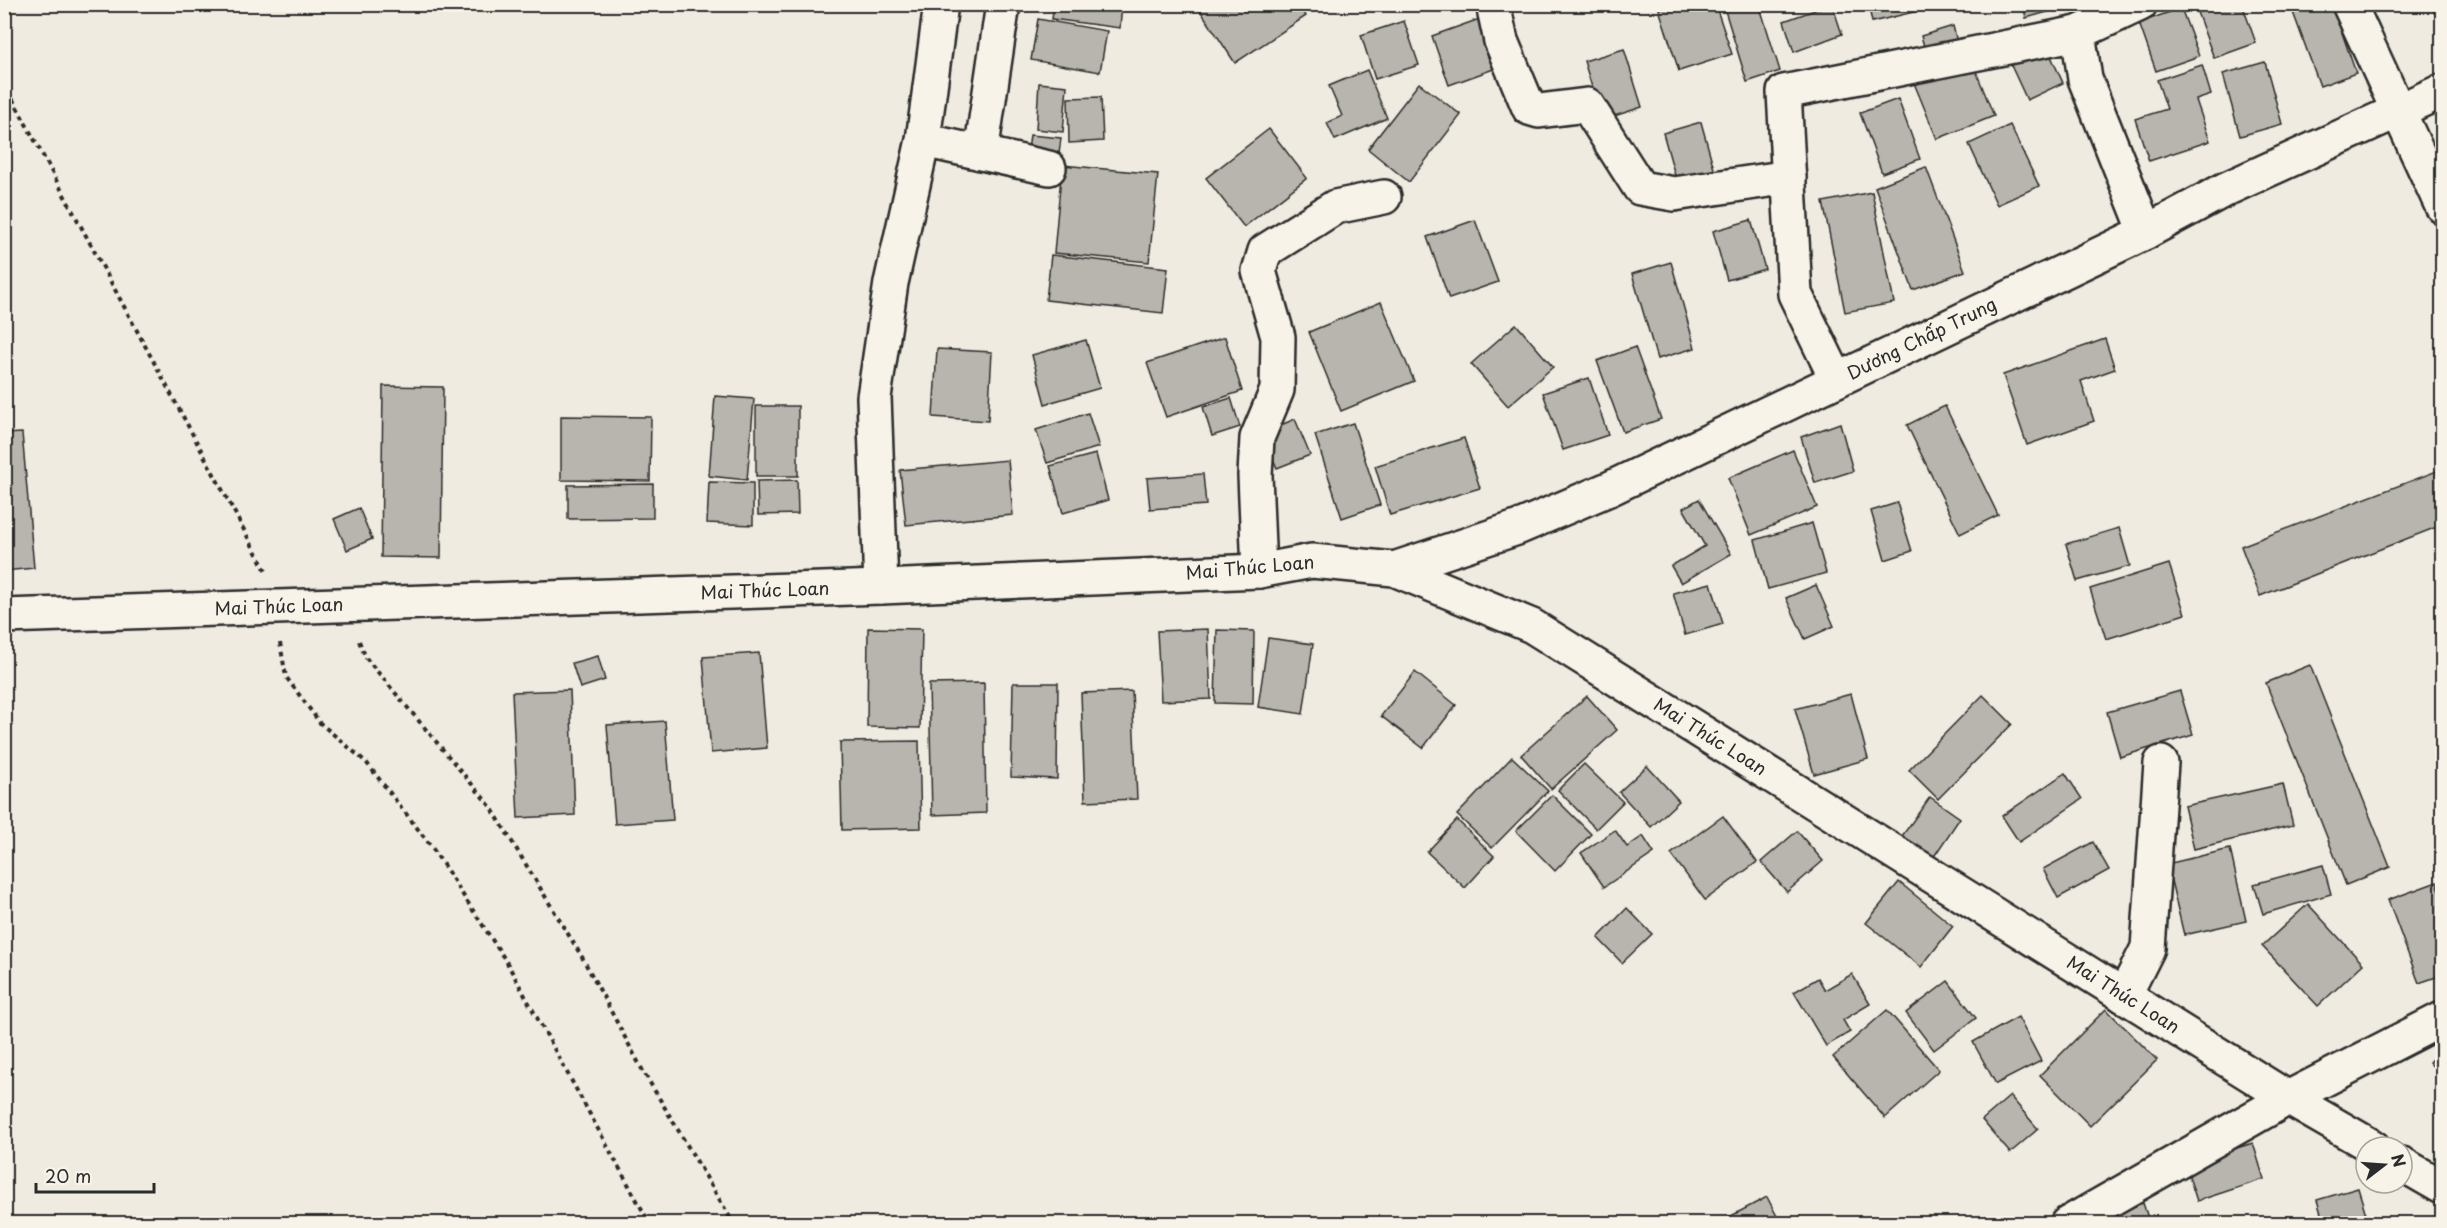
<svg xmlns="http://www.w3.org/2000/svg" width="2447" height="1228" font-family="'Playpen Sans',sans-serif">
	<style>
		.building { fill: #b8b5ae; stroke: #2b2b2b; stroke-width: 1.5 }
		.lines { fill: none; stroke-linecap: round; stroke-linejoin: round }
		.minor-casing { stroke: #2b2b2b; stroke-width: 38 }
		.major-casing { stroke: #2b2b2b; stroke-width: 38 }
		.path { stroke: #2b2b2b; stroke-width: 4; stroke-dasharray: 4.5 4.5; stroke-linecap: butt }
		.minor { stroke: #f7f3e8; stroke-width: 33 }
		.major { stroke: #f7f3e8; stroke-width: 33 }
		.labels { text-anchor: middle; stroke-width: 6; stroke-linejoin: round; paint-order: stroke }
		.street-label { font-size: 18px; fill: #2b2b2b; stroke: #f7f3e8 }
	</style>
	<rect width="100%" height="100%" fill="#efebe0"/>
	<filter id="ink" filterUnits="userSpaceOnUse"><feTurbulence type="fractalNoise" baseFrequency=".0167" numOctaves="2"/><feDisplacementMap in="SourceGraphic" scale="12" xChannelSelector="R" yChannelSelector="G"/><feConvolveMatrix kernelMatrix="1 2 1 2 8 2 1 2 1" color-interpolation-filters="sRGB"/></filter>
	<g filter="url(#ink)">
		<g class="building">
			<polygon points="1054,4 1122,4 1120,28 1052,19"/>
			<polygon points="1196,4 1299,4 1306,16 1235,63"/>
			<polygon points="1675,4 1715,4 1732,54 1679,71 1659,9"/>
			<polygon points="1723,4 1759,4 1780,71 1747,82"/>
			<polygon points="1832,4 1842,34 1794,52 1784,21"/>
			<polygon points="1868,4 1916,4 1918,11 1872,22"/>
			<polygon points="2023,4 2076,4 2026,18"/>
			<polygon points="2194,4 2242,4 2256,43 2214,58"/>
			<polygon points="2290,4 2332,4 2356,73 2320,86"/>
			<polygon points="2430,4 2442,4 2442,15 2437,18"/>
			<polygon points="2181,8 2199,56 2156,71 2139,23"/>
			<polygon points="1485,17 1502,66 1449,85 1432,36"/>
			<polygon points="1038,19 1107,31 1100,72 1031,60"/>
			<polygon points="1404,21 1419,65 1375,79 1361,35"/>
			<polygon points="1953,26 1958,46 1927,56 1921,36"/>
			<polygon points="2045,43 2063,83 2027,100 2008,59"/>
			<polygon points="1624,49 1642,107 1602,120 1584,61"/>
			<polygon points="1971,59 1994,116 1937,139 1914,83"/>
			<polygon points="2265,62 2282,124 2240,136 2223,74"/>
			<polygon points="2202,65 2211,95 2196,100 2210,141 2149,161 2135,119 2167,109 2157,80"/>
			<polygon points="1367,70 1387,118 1335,140 1327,123 1342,116 1329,86"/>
			<polygon points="1039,83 1067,86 1063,132 1036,129"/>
			<polygon points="1419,83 1461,115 1409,182 1368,149"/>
			<polygon points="1101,97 1103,141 1069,143 1068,98"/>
			<polygon points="1898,99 1920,159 1882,173 1860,113"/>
			<polygon points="1701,122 1716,176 1678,186 1663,133"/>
			<polygon points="2010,125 2039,186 1997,205 1969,144"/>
			<polygon points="1269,129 1307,178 1244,227 1206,178"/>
			<polygon points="1030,135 1061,138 1058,162 1027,159"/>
			<polygon points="1062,165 1158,174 1149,262 1054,253"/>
			<polygon points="1926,167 1965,271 1913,290 1875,187"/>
			<polygon points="1872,192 1894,303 1845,312 1823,202"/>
			<polygon points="1475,220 1498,282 1449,299 1427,237"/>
			<polygon points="1751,220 1765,269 1727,280 1713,231"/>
			<polygon points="1051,255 1168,268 1163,313 1046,300"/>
			<polygon points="1671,262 1695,348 1657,359 1632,274"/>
			<polygon points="1381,302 1414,381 1341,411 1309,332"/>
			<polygon points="1516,324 1553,367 1508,406 1471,364"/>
			<polygon points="1225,337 1242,391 1166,417 1147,363"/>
			<polygon points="2105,339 2115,369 2081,381 2094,421 2027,445 2003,375"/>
			<polygon points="1086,340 1100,388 1045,404 1032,355"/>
			<polygon points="1635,347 1661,419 1623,432 1597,361"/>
			<polygon points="937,349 992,352 988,421 933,417"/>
			<polygon points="1589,378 1608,435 1563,450 1543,393"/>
			<polygon points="383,386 443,387 441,558 381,557"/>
			<polygon points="715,396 754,399 747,480 709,476"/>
			<polygon points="1231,398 1240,427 1212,436 1203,407"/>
			<rect x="756" y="406" width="42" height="70"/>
			<polygon points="1945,406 1998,515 1960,534 1907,425"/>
			<polygon points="1088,413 1099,447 1047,463 1036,430"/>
			<polygon points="561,416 651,417 650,481 561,480"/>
			<polygon points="1295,419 1310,455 1277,468 1262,433"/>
			<polygon points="1353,423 1380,505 1342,518 1315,435"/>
			<polygon points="1840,423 1853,471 1815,483 1801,437"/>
			<polygon points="22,433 34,568 4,571 4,434"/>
			<polygon points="1464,438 1480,488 1390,515 1375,466"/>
			<polygon points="1793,450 1817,507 1751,535 1728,478"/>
			<polygon points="1096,454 1108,500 1063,513 1050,466"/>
			<polygon points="1008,460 1013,515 906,525 900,470"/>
			<polygon points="2442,469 2442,525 2260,596 2241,546"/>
			<polygon points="1203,474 1206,505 1150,509 1147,478"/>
			<polygon points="797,480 798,514 758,515 757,481"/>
			<polygon points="709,482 753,483 753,525 707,523"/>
			<polygon points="653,484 653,518 568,519 568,485"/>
			<polygon points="1699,499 1731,554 1681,583 1671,566 1705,546 1683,508"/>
			<polygon points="1897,503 1912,551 1885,560 1871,511"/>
			<polygon points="359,508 372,539 347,550 334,519"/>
			<polygon points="1812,523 1826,573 1768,589 1755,540"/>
			<polygon points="2119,528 2130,566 2077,581 2066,544"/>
			<polygon points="2169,564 2185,614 2106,639 2090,589"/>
			<polygon points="1711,583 1723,624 1685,635 1673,593"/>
			<polygon points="1816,585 1834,626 1805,639 1786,598"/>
			<polygon points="868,628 922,629 920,728 867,727"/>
			<polygon points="1208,629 1211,699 1161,701 1157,631"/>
			<polygon points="1217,630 1254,631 1253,704 1215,703"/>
			<polygon points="1268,638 1313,644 1303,714 1258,707"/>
			<polygon points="759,653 767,748 711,753 703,657"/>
			<polygon points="598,656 605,680 580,688 572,663"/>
			<polygon points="2310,665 2390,867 2346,885 2266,683"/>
			<polygon points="1415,672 1456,705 1423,748 1381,716"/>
			<polygon points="984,683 986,813 932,815 929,684"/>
			<polygon points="1013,683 1058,683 1057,779 1011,777"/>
			<polygon points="570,690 575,815 518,818 512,692"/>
			<polygon points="1132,691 1137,799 1085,801 1081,693"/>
			<polygon points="2180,691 2193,735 2120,757 2107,712"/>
			<polygon points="1851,694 1868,759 1814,774 1795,709"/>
			<polygon points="1983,695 2012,724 1938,799 1909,770"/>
			<polygon points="1587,696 1617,730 1551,789 1521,755"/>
			<polygon points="665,721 673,820 615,824 607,725"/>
			<polygon points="919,741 921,828 842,830 840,742"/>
			<polygon points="1512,757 1548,791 1492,848 1457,815"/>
			<polygon points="1584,764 1623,802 1596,829 1558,790"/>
			<polygon points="1647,766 1679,801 1651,827 1619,792"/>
			<polygon points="2065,773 2082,799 2019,842 2002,816"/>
			<polygon points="2283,784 2293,825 2194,849 2184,806"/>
			<polygon points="1552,795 1591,834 1555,871 1516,831"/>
			<polygon points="1930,797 1960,818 1933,858 1902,836"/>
			<polygon points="1723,816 1757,862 1705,900 1671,854"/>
			<polygon points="1457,820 1494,856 1465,888 1427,852"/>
			<polygon points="1615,830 1627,847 1643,836 1654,853 1604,887 1581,853"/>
			<polygon points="1797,831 1823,861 1787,892 1761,862"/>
			<polygon points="2093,842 2109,870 2058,898 2043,869"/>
			<polygon points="2230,849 2246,921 2184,935 2167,864"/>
			<polygon points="2323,865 2331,894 2263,914 2254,884"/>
			<polygon points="1899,882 1953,926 1921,967 1866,923"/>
			<polygon points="2437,882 2442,897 2442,975 2419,983 2388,900"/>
			<polygon points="2308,904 2363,964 2318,1006 2262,946"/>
			<polygon points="1627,908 1652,934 1622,963 1598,938"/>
			<polygon points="1852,974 1870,1004 1843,1020 1850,1032 1826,1046 1794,992 1818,978 1825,990"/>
			<polygon points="1948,981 1976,1018 1934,1050 1906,1013"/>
			<polygon points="2106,1009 2157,1060 2090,1126 2040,1075"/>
			<polygon points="1887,1010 1939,1070 1885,1118 1833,1057"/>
			<polygon points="2018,1017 2041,1061 1996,1084 1973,1042"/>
			<polygon points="2442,1049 2442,1076 2429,1062"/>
			<polygon points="2010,1096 2038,1129 2010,1153 1982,1120"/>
			<polygon points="2253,1143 2264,1179 2197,1201 2185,1164"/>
			<polygon points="2358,1188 2369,1224 2324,1224 2317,1200"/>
			<polygon points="1767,1197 1781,1224 1716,1224"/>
			<polygon points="2143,1203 2150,1224 2100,1224 2098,1219"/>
		</g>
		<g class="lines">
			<defs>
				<g id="minor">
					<polyline points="1493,4 1501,41 1529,108 1539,111 1587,105 1640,188 1674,194 1789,177"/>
					<polyline points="2349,4 2442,206"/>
					<polyline points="2078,33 2085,79 2146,232"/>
					<polyline points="923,140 1049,168"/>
					<polyline points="981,153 1003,4"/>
					<polyline points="1837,380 1795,294 1784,92 2078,33 2140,4"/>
					<polyline points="1394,569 1517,528 1611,488 2146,232 2226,189 2442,91"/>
					<polyline points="1259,571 1255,475 1257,438 1277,390 1278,337 1259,271 1265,251 1335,207 1384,197"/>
					<polyline points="881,587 874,397 891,283 923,140 941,4"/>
					<polyline points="2124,996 2148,948 2161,763"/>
					<polyline points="2067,1224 2288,1098 2442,1019"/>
				</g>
				<g id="major">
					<polyline points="4,616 881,587 1259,571 1312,561 1394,569 1532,626 2288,1098 2373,1147"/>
					<polyline points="2402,1164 2442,1187"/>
				</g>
			</defs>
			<use href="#minor" class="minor-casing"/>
			<use href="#major" class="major-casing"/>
			<g class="path">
				<polyline points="4,83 266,571"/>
				<polyline points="359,641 366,658 491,807 582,957 643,1071 734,1224"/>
				<polyline points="280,643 286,677 320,723 366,762 431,846 506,961 650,1224"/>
			</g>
			<use href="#minor" class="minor"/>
			<use href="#major" class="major"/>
		</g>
	</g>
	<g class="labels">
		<g class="street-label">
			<text transform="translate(1922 339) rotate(-26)" y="6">Dương Chấp Trung</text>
			<text transform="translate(1250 568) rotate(-5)" y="6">Mai Thúc Loan</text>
			<text transform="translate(765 591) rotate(-2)" y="6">Mai Thúc Loan</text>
			<text transform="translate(279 607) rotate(-2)" y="6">Mai Thúc Loan</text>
			<text transform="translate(1710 737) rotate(32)" y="6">Mai Thúc Loan</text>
			<text transform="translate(2123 995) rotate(32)" y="6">Mai Thúc Loan</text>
		</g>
	</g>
	<rect width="2447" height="1228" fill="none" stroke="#f7f3e8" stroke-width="24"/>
	<rect x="12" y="12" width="2423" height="1204" fill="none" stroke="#2b2b2b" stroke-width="2" filter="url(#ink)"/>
	<g transform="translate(2384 1165) rotate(73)"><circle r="28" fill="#f7f3e8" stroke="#a5a39c" stroke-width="1.5"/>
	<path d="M0-4.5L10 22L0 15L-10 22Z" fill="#2b2b2b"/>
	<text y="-9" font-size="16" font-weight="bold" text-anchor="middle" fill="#2b2b2b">N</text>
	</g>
	<path d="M36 1183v9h118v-9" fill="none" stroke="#2b2b2b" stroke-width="3"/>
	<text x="45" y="1183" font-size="18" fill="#2b2b2b" stroke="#f7f3e8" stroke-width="4.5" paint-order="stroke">20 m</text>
</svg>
